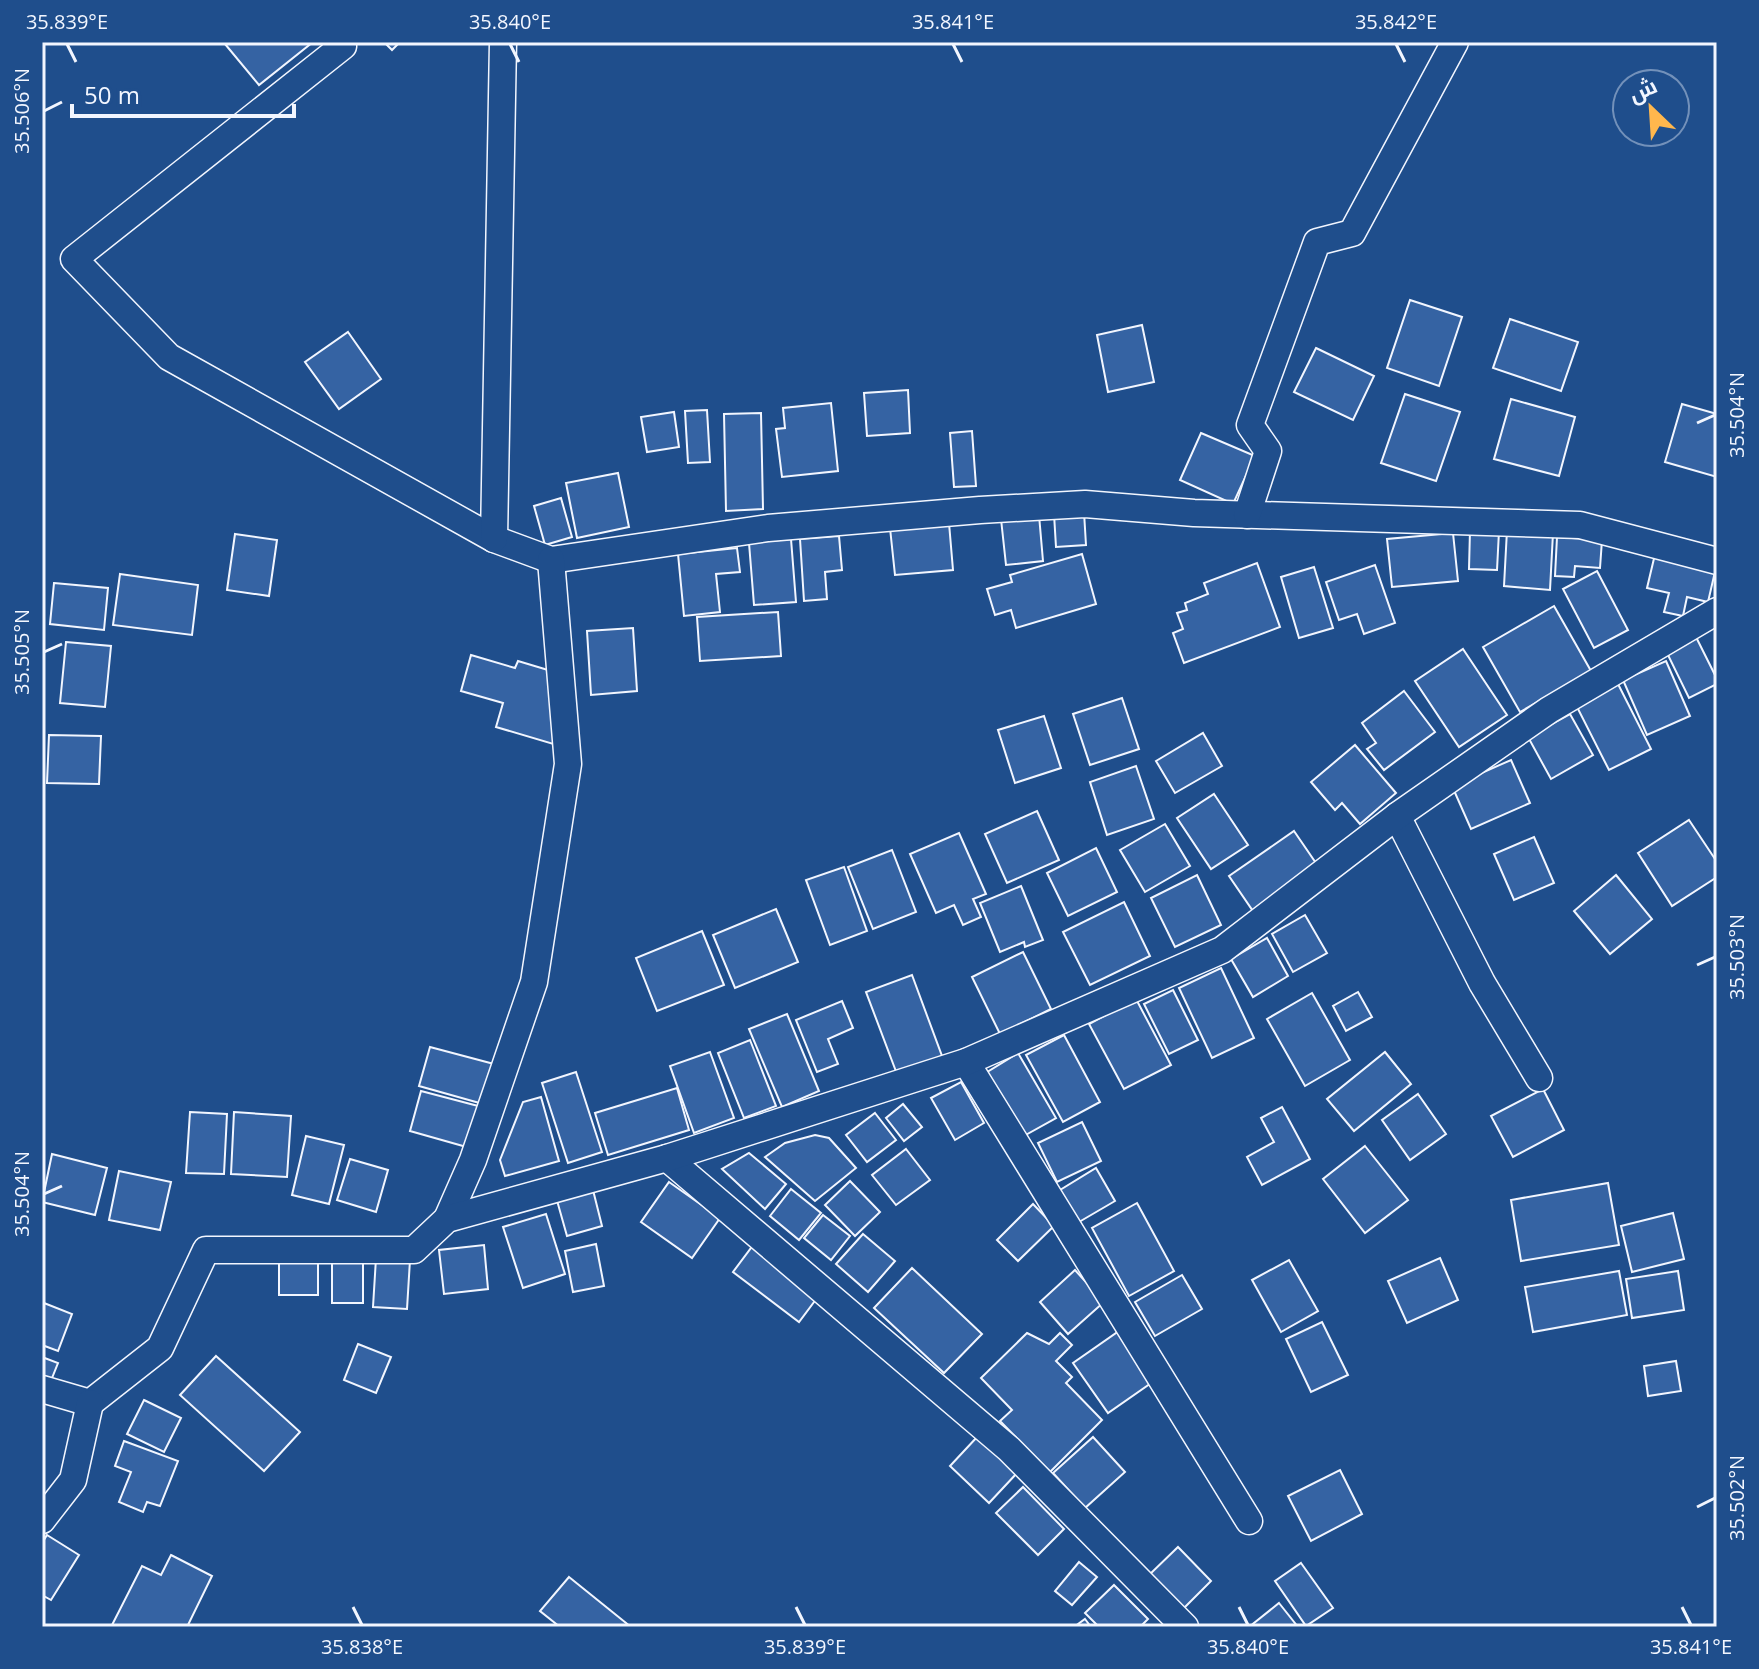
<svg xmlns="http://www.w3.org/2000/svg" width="1759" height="1669" font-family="'Open Sans',Cairo,sans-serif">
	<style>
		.building { fill: #3563a3; stroke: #f2f6ff; stroke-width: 2 }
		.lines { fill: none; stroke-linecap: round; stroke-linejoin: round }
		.minor-casing { stroke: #f2f6ff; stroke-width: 29 }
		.minor { stroke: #1f4e8c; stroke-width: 26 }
		.ticks { fill: none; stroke: #f2f6ff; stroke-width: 3 }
		.neatline { fill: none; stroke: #f2f6ff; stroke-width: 3 }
		.ticks-label { font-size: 20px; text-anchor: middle; fill: #f2f6ff }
	</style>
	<rect width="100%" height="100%" fill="#1f4e8c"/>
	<g class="building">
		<polygon points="227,42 313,42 259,85 225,44"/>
		<polygon points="384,42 400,42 392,50"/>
		<polygon points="1410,300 1462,317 1439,386 1387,368"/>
		<polygon points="1510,319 1578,342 1561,391 1493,368"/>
		<polygon points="1142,325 1154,382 1108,392 1097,335"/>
		<polygon points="348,332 381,379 339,409 305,362"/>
		<polygon points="1316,348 1374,376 1353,420 1294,392"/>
		<polygon points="908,390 910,433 867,436 864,393"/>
		<polygon points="1405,394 1460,412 1436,481 1381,463"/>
		<polygon points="1511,399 1575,417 1559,476 1494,459"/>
		<polygon points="831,403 838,471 782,477 776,429 785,428 783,408"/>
		<polygon points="1682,404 1717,414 1717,477 1665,462"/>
		<polygon points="707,410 710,462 688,463 685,411"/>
		<polygon points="674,412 679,447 647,452 641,417"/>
		<polygon points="761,413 763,509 726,511 724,414"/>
		<polygon points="972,431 976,486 954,487 950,433"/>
		<polygon points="1201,433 1255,456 1233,504 1180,480"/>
		<polygon points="618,473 629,527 577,538 566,483"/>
		<polygon points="561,498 572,537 545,545 534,506"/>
		<polygon points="1084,512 1086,545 1056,547 1054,514"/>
		<polygon points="1039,515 1043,561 1006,565 1001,519"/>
		<polygon points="949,523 953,570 895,575 890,528"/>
		<polygon points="1470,530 1499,531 1497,570 1469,569"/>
		<polygon points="1507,530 1553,533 1550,590 1504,586"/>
		<polygon points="1453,533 1458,581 1392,587 1387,539"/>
		<polygon points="235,534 277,540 269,596 227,590"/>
		<polygon points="839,536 842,570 825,572 827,599 804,601 800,539"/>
		<polygon points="1557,537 1602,540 1600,568 1575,566 1574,577 1555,576"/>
		<polygon points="791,539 796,602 754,605 749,543"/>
		<polygon points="737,548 740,572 716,574 720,612 684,616 678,554"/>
		<polygon points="1656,550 1717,563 1708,602 1687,597 1683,616 1664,612 1669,593 1647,588"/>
		<polygon points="1082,554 1096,604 1016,628 1011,610 995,615 987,589 1012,582 1010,575"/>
		<polygon points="1257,563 1280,627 1184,663 1173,633 1183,629 1177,613 1187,610 1185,603 1208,594 1204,583"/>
		<polygon points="1375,565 1395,623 1364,634 1357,614 1339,620 1326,582"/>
		<polygon points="1314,567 1333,628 1299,638 1281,577"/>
		<polygon points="1597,571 1628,630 1594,648 1563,589"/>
		<polygon points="120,574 198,585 192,635 113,625"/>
		<polygon points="54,583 108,588 104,630 50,624"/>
		<polygon points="1554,606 1591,671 1520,712 1483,647"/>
		<polygon points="778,612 781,656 700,661 697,617"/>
		<polygon points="633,628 637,691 591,695 587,631"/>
		<polygon points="1696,637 1717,679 1717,684 1689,698 1666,651"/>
		<polygon points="66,642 111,646 105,707 60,703"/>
		<polygon points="1463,649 1507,715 1459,747 1415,681"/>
		<polygon points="471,655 515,668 518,661 558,673 560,746 496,727 503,703 461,691"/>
		<polygon points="1666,661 1690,716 1647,735 1623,680"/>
		<polygon points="1618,684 1651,749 1609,770 1576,705"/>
		<polygon points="1404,691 1435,732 1384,770 1367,749 1376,743 1362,723"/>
		<polygon points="1122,698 1139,749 1090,765 1073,714"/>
		<polygon points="1570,714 1593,755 1551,779 1528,737"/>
		<polygon points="1044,716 1061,768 1015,783 998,730"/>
		<polygon points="1203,733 1222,766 1175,793 1156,761"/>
		<polygon points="49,735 101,736 99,784 47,783"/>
		<polygon points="1355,745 1396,793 1360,824 1342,803 1335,810 1311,782"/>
		<polygon points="1511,760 1530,803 1471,829 1452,786"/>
		<polygon points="1136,766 1154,819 1107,835 1090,782"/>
		<polygon points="1214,794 1248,845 1211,869 1177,818"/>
		<polygon points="1037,811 1059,860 1007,883 985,834"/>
		<polygon points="1689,820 1717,862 1717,877 1672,906 1638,853"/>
		<polygon points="1165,824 1190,866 1145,892 1120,850"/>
		<polygon points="1294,831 1320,869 1255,914 1229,876"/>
		<polygon points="959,833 986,894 973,899 981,917 963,925 954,905 936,913 910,854"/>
		<polygon points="1534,837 1554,883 1514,900 1494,854"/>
		<polygon points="1096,848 1117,892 1068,916 1047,873"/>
		<polygon points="892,850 916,912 873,929 848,867"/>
		<polygon points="844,867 867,931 830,945 806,880"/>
		<polygon points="1197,875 1221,925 1175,947 1151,898"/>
		<polygon points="1616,875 1652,919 1610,954 1574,911"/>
		<polygon points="1021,886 1043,940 1025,947 1024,942 1000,952 980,903"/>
		<polygon points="1124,902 1150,956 1090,985 1063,932"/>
		<polygon points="776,909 798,962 735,988 713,935"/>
		<polygon points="1305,915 1327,953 1293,972 1272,934"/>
		<polygon points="702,931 724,985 657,1011 636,958"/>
		<polygon points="1267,938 1288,976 1253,997 1231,959"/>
		<polygon points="1023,952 1051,1009 1000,1034 972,977"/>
		<polygon points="1221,968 1254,1038 1212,1058 1179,988"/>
		<polygon points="912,975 942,1056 897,1074 866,992"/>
		<polygon points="1173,990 1198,1040 1169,1054 1144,1004"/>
		<polygon points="1358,992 1372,1017 1346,1031 1333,1006"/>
		<polygon points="1312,993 1350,1060 1305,1086 1267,1019"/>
		<polygon points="1136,999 1171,1065 1124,1089 1089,1024"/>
		<polygon points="842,1001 853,1028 828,1039 838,1064 817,1072 796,1020"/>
		<polygon points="787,1014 819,1091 782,1107 749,1029"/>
		<polygon points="1064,1035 1100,1102 1063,1122 1026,1055"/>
		<polygon points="750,1040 776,1106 744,1118 718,1053"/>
		<polygon points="430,1047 494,1064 483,1104 419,1086"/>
		<polygon points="710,1052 734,1118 694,1133 670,1066"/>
		<polygon points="1385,1052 1411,1084 1354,1131 1327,1099"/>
		<polygon points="1018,1053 1056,1118 1022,1137 984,1074"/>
		<polygon points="576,1072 602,1152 568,1163 542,1083"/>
		<polygon points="961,1082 984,1123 955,1140 931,1098"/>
		<polygon points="677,1088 689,1130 608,1155 595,1113"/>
		<polygon points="1543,1089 1564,1130 1513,1157 1491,1116"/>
		<polygon points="421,1091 482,1107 470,1148 410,1131"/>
		<polygon points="1418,1094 1446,1134 1410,1160 1382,1120"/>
		<polygon points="541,1097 559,1161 505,1176 500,1160 523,1102"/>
		<polygon points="903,1104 922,1127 904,1141 886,1118"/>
		<polygon points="1282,1107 1310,1159 1262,1185 1247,1157 1274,1142 1261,1118"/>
		<polygon points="190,1112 227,1114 224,1174 186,1173"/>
		<polygon points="234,1112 291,1116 287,1177 231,1174"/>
		<polygon points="875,1113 896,1140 867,1162 846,1135"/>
		<polygon points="1082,1122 1101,1161 1057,1182 1038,1143"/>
		<polygon points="815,1135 829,1138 856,1168 815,1201 765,1157 785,1143"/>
		<polygon points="306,1136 344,1145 329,1204 292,1195"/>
		<polygon points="1365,1146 1408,1200 1365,1233 1323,1179"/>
		<polygon points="906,1149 930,1180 896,1205 872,1175"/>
		<polygon points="749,1153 786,1184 765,1209 722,1169"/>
		<polygon points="52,1154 107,1168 95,1215 42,1202"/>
		<polygon points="350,1159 388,1170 376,1212 337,1200"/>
		<polygon points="1096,1168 1115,1201 1079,1222 1060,1190"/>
		<polygon points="119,1171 171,1182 160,1230 109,1220"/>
		<polygon points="850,1181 880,1212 855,1236 825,1205"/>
		<polygon points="669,1182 720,1218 692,1258 641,1222"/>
		<polygon points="1608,1183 1619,1245 1521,1261 1511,1200"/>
		<polygon points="592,1186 602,1226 567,1236 556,1197"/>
		<polygon points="791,1189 821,1213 799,1240 770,1216"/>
		<polygon points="1137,1203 1174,1271 1129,1296 1092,1228"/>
		<polygon points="1033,1204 1054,1226 1018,1261 997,1240"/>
		<polygon points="1673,1213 1684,1259 1632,1272 1621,1226"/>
		<polygon points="546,1214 565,1274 523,1288 503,1227"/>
		<polygon points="823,1215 850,1236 831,1260 804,1238"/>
		<polygon points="863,1234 895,1261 868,1292 836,1264"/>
		<polygon points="596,1244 604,1286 573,1292 565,1251"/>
		<polygon points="754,1244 820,1294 799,1322 733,1272"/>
		<polygon points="484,1245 488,1289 444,1294 439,1250"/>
		<rect x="279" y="1258" width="39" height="37"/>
		<polygon points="376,1258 410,1260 407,1309 373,1307"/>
		<polygon points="1440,1258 1458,1300 1407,1323 1388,1281"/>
		<rect x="332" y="1259" width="31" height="44"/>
		<polygon points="1289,1260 1318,1311 1281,1332 1252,1280"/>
		<polygon points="912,1268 982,1334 944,1373 874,1308"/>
		<polygon points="1075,1270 1104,1302 1068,1334 1040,1302"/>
		<polygon points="1619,1271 1627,1315 1533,1332 1525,1287"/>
		<polygon points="1678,1271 1684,1310 1632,1318 1626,1279"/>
		<polygon points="1182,1275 1202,1309 1155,1336 1135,1302"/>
		<polygon points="44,1303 72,1314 58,1351 42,1345"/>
		<polygon points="1322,1322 1348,1375 1311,1392 1286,1339"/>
		<polygon points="1119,1331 1154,1381 1108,1413 1073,1363"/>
		<polygon points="1027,1333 1049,1344 1060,1333 1072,1345 1056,1361 1072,1377 1066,1383 1102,1420 1050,1472 1000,1421 1012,1410 981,1378"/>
		<polygon points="358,1344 391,1357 376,1393 344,1380"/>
		<polygon points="216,1356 300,1432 264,1471 180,1395"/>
		<polygon points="42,1357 58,1363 50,1383 42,1380"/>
		<polygon points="1676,1361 1681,1391 1648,1396 1644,1366"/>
		<polygon points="144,1400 181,1418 164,1452 127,1434"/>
		<polygon points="978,1436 1017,1473 989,1503 950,1466"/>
		<polygon points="1093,1437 1125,1472 1085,1508 1053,1473"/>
		<polygon points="124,1441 178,1461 160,1506 147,1502 143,1512 119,1502 131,1472 115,1466"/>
		<polygon points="1340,1470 1362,1514 1311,1541 1288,1496"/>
		<polygon points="1023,1487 1064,1529 1038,1555 996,1513"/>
		<polygon points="47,1535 79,1555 51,1600 42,1595 42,1543"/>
		<polygon points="1178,1547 1211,1581 1182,1610 1148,1576"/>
		<polygon points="171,1555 212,1576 187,1627 111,1627 142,1566 161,1575"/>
		<polygon points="1079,1562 1097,1577 1072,1605 1055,1591"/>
		<polygon points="1301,1563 1333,1608 1306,1626 1275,1581"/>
		<polygon points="569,1577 631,1627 560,1627 540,1611"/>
		<polygon points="1114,1585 1148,1619 1140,1627 1099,1627 1085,1613"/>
		<polygon points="1279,1603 1298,1627 1249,1627"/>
		<polygon points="1085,1619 1091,1627 1074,1627"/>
	</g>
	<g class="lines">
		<defs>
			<g id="minor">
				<polyline points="343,46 74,259 169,357 494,539 551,560 768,528 980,510 1085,504 1194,513 1580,525 1717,561"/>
				<polyline points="1247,515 1268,451 1250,425 1317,242 1352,233 1455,42"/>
				<polyline points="494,539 503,42"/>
				<polyline points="1397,816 1482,983 1539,1078"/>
				<polyline points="966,1062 1249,1521"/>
				<polyline points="667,1158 1009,1449 1185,1627"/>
				<polyline points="447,1219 473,1160 534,982 568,764 551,560"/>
				<polyline points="42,1389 90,1403 160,1348 206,1250 414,1250 447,1219 667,1158 966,1062 1222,950 1397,816 1549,710 1717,611"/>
				<polyline points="42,1520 73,1480 90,1403"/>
			</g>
		</defs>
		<use href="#minor" class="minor-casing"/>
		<use href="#minor" class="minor"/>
	</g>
	<path class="ticks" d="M67 44 76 62M510 44 519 62M953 44 962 62M1396 44 1405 62M44 111 62 102M1697 423 1715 415M44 652 62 644M1697 965 1715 957M44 1194 62 1186M1697 1507 1715 1498M353 1607 362 1625M796 1607 805 1625M1239 1607 1248 1625M1682 1607 1691 1625"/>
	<rect width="1759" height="1669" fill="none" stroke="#1f4e8c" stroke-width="88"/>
	<g transform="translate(1651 108) rotate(335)"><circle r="38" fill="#1f4e8c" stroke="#7391ba" stroke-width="2"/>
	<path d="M0-6L14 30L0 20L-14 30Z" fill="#ffb74d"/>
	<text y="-12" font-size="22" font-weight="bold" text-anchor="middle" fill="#f2f6ff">ش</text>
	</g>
	<path d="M72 104v12h222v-12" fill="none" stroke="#f2f6ff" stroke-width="4"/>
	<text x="84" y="104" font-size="24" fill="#f2f6ff" stroke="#1f4e8c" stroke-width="6" paint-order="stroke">50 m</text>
	<rect x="44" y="44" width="1671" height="1581" class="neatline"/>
	<g class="ticks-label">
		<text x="67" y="29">35.839°E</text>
		<text x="510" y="29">35.840°E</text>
		<text x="953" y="29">35.841°E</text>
		<text x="1396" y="29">35.842°E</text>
		<text transform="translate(22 111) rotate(-90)" y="7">35.506°N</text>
		<text transform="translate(1737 415) rotate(-90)" y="7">35.504°N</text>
		<text transform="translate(22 652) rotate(-90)" y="7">35.505°N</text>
		<text transform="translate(1737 957) rotate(-90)" y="7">35.503°N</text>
		<text transform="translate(22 1194) rotate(-90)" y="7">35.504°N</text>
		<text transform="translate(1737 1498) rotate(-90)" y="7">35.502°N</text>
		<text x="362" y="1654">35.838°E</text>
		<text x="805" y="1654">35.839°E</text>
		<text x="1248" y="1654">35.840°E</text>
		<text x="1691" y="1654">35.841°E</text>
	</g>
</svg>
